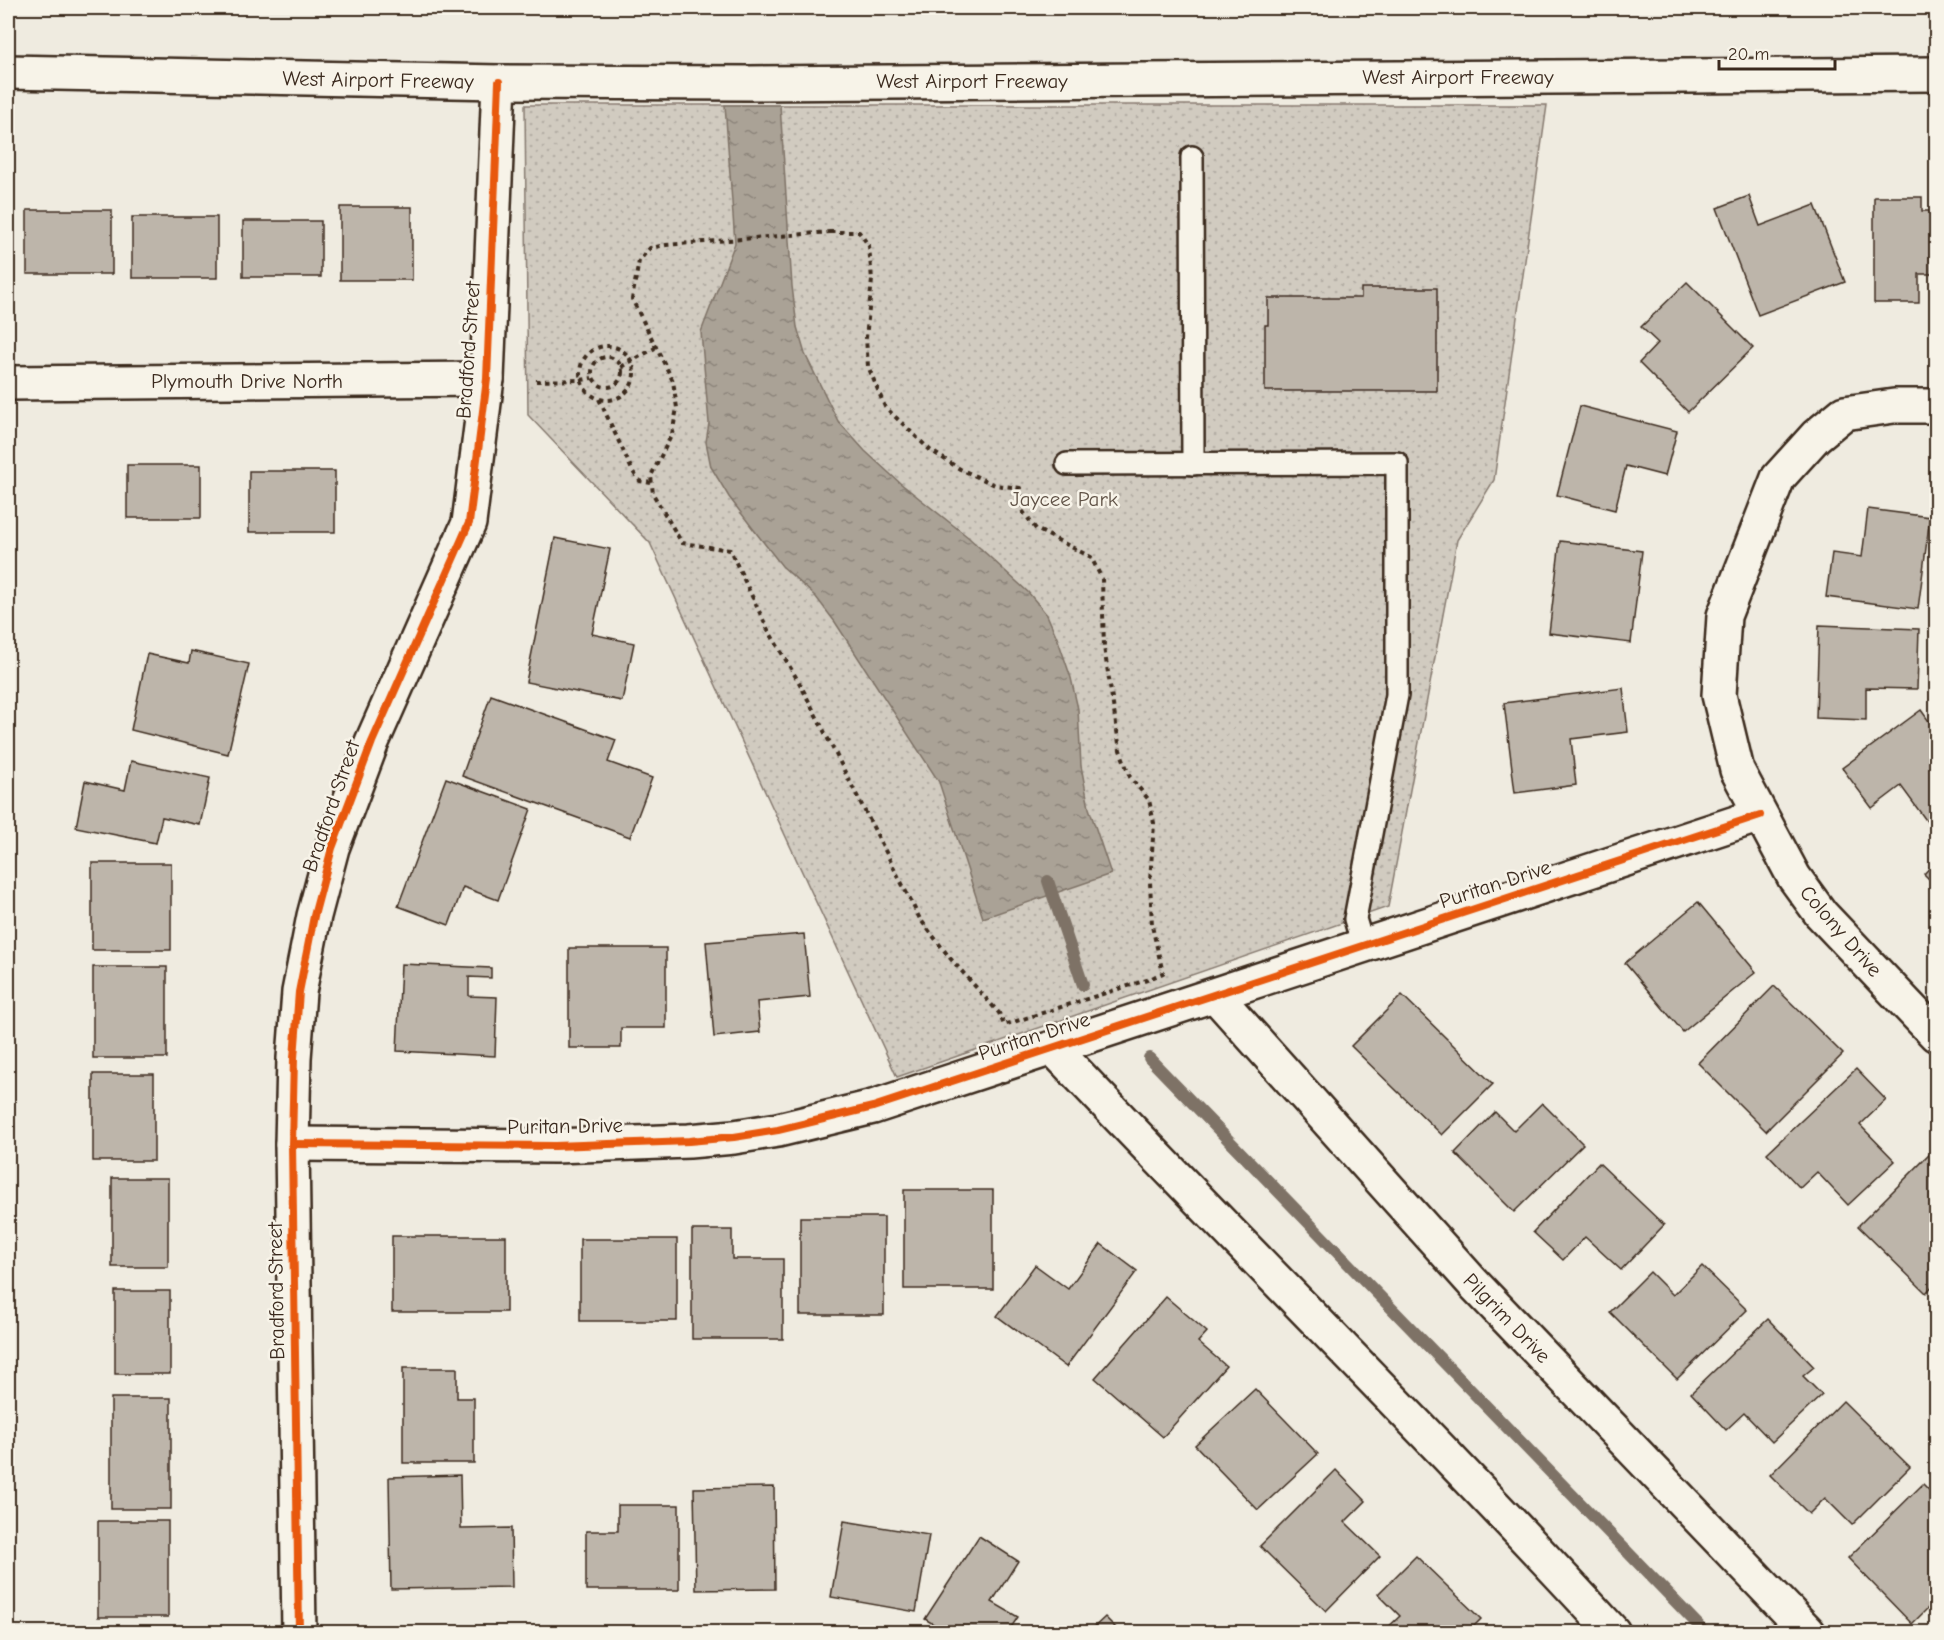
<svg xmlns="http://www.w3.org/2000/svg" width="1944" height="1640" font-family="'Comic Neue',sans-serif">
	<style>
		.grass { fill: url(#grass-dots); stroke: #867a6f; stroke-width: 1.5 }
		.water { fill: url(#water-ripples); stroke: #7e7266; stroke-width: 1.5 }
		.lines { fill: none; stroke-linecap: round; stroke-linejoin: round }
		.stream { stroke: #7e7266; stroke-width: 12 }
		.building { fill: #bdb5aa; stroke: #3b2a1e; stroke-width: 1.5 }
		.service-casing { stroke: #3b2a1e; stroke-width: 26 }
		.minor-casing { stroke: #3b2a1e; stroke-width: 38 }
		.secondary-casing { stroke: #3b2a1e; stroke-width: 38 }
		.path { stroke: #3b2a1e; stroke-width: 4; stroke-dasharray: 4.5 4.5; stroke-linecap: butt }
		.service { stroke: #f7f3e8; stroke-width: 21 }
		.minor { stroke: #f7f3e8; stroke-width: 33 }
		.secondary { stroke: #f7f3e8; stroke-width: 33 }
		.cycleway-casing { stroke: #f7f3e8; stroke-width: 11 }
		.cycleway { stroke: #e8590c; stroke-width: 8 }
		.labels { text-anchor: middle; stroke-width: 5; stroke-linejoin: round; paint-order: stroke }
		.street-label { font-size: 21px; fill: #3b2a1e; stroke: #f7f3e8 }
		.park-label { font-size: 21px; fill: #605246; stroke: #f7f3e8 }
	</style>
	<defs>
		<pattern id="grass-dots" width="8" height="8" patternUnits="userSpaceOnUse" patternTransform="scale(1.5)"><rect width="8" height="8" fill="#d1cbc0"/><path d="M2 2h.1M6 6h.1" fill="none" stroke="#b4aea5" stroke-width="1.8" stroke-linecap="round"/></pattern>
		<pattern id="water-ripples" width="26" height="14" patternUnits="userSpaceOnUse" patternTransform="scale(1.5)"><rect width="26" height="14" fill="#aaa296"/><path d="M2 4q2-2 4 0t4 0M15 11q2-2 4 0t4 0" fill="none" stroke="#8c847a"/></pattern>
	</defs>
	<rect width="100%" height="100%" fill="#efebe0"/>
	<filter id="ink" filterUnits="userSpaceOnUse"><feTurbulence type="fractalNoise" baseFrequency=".0167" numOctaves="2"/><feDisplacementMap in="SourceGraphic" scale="12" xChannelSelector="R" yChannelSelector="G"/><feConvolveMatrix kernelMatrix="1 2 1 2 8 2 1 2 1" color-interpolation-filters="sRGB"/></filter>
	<g filter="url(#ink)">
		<polygon class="grass" points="525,105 1547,105 1494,480 1457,540 1388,907 897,1077 650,543 528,415"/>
		<polygon class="water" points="725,105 780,105 792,286 797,327 805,354 838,421 865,451 900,483 968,537 1028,592 1047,615 1058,640 1071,678 1078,709 1081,766 1089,808 1111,874 983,918 939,782 835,622 816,597 782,566 757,534 729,497 711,467 706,442 709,423 701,332 735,243"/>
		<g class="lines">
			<g class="stream">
				<polyline points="1048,881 1083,985"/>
				<polyline points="1149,1058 1705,1632"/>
			</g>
		</g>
		<g class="building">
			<polygon points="1749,196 1760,226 1815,205 1845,282 1758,315 1717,208"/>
			<polygon points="1874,197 1922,197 1922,211 1936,211 1936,274 1919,274 1919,303 1874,303"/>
			<rect x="340" y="207" width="72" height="73"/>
			<rect x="27" y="210" width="85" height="64"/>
			<rect x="132" y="217" width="85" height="61"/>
			<rect x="243" y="221" width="78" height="56"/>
			<polygon points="1687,282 1753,348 1688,412 1639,363 1658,343 1641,327"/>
			<polygon points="1361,288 1437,288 1437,391 1265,391 1265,325 1268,325 1268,298 1361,298"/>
			<polygon points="1580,406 1677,431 1665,476 1626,466 1615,510 1557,495"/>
			<rect x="127" y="465" width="74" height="53"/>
			<rect x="249" y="471" width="86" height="61"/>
			<polygon points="1868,509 1930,517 1918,609 1826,597 1832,553 1862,557"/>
			<polygon points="555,538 610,549 592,634 634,643 622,701 526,682"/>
			<polygon points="1560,541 1642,551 1631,643 1549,633"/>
			<polygon points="1819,625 1919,629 1917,689 1866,688 1866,720 1816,718"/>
			<polygon points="191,651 249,664 228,754 131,730 147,654 189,663"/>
			<polygon points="1623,688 1628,732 1571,739 1576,785 1515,793 1504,703"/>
			<polygon points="491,695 616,740 608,762 652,778 630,837 462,776"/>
			<polygon points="1921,710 1936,731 1936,824 1931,827 1901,786 1872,808 1842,768"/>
			<polygon points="131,761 210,778 200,825 162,817 156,843 76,827 85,781 125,790"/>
			<polygon points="446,778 531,809 498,900 463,887 449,925 398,906"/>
			<polygon points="1936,861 1936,886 1924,874"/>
			<rect x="92" y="863" width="79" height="87"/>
			<polygon points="1698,902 1756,972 1683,1032 1625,963"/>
			<polygon points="804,934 810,997 757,1002 760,1032 714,1037 706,942"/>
			<polygon points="569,948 666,948 666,1028 621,1028 621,1048 569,1048"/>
			<polygon points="401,964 491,968 491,978 469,977 469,996 497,997 495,1056 397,1051"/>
			<rect x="93" y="967" width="74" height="91"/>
			<polygon points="1774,986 1843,1054 1766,1131 1698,1063"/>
			<polygon points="1402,995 1493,1084 1442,1135 1351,1046"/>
			<polygon points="1856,1069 1886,1100 1860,1125 1895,1161 1848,1205 1817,1172 1800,1188 1767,1153"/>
			<rect x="93" y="1074" width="61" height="87"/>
			<polygon points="1542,1103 1583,1144 1514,1212 1455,1153 1495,1112 1514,1131"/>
			<polygon points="1933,1151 1936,1155 1936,1282 1926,1293 1858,1226"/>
			<polygon points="1599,1163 1664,1225 1621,1270 1585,1237 1563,1260 1533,1232"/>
			<rect x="112" y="1178" width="56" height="89"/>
			<rect x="904" y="1190" width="89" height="99"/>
			<rect x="800" y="1217" width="84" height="98"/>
			<polygon points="692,1230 732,1230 732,1259 783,1259 783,1339 692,1339"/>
			<rect x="392" y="1236" width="114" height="76"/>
			<rect x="580" y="1239" width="97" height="82"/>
			<polygon points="1101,1244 1137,1271 1066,1367 997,1316 1035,1265 1068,1289"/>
			<polygon points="1702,1266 1747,1310 1677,1379 1610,1312 1650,1272 1673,1295"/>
			<rect x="115" y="1291" width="55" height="83"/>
			<polygon points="1166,1297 1207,1332 1198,1342 1226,1366 1163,1437 1095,1378"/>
			<polygon points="1768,1319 1814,1367 1803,1376 1822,1395 1772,1442 1744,1413 1726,1430 1691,1393"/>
			<polygon points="403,1368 457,1368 457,1398 474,1398 474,1463 403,1463"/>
			<polygon points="1255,1389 1318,1454 1258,1510 1195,1445"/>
			<rect x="111" y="1398" width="60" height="111"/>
			<polygon points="1843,1401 1910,1467 1852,1525 1825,1498 1809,1514 1770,1475"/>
			<polygon points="1336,1470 1366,1501 1345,1522 1380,1556 1326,1611 1260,1546"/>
			<polygon points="460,1475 461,1529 511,1528 512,1587 391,1589 389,1477"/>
			<polygon points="1923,1484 1936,1497 1936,1600 1912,1624 1848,1558"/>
			<polygon points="774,1487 775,1589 696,1590 694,1488"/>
			<polygon points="618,1505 679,1505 679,1590 586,1590 586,1531 618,1531"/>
			<rect x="98" y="1521" width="70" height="96"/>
			<polygon points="844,1521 929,1535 916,1612 831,1597"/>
			<polygon points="979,1536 1018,1561 992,1602 1018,1617 1008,1632 946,1632 925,1619"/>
			<polygon points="1416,1556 1481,1619 1468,1632 1383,1632 1400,1616 1378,1594"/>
			<polygon points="1105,1617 1120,1632 1089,1632"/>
		</g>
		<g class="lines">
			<defs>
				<g id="service">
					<polyline points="1192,157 1193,464"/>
					<polyline points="1067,464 1397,463 1397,695 1355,919 1363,946"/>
				</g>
				<g id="minor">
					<polyline points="8,383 487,379"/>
					<polyline points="1936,406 1894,406 1844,413 1816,436 1778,478 1724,616 1719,695 1737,770 1794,877 1821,914 1936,1035"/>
					<polyline points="1215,995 1474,1284 1808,1632"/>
					<path d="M1054 1049C1239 1245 1431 1434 1613 1632"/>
					<polyline points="292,1144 555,1146 689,1141 734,1137 778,1130 873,1107 1760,815"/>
					<polyline points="299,1632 292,1144 294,1058 299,992 314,916 332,848 372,742 469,523 487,379 499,82"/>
				</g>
				<polyline id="secondary" points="8,72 499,82 750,83 1936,74"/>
			</defs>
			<use href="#service" class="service-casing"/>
			<use href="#minor" class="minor-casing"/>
			<use href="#secondary" class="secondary-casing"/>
			<g class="path">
				<polygon points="830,232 859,232 869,246 872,280 866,338 868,366 885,407 930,450 960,469 995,485 1020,488 1021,509 1036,529 1091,557 1102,579 1104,647 1120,750 1130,777 1149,800 1154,823 1150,881 1152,926 1163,973 1147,980 1004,1025 999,1013 950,958 920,919 800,684 767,628 730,550 682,543 653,494 651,476 672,434 677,408 673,381 632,299 639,261 650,248 666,245"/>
				<circle cx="607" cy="373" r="27"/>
				<circle cx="607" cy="372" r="15"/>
				<polyline points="621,367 655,348"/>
				<polyline points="536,381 581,380 592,378"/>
				<polyline points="599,399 633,472 640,481 651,483"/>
			</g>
			<use href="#service" class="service"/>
			<use href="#minor" class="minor"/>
			<use href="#secondary" class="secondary"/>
			<defs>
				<g id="cycleway">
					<polyline points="292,1144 555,1146 689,1141 734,1137 778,1130 873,1107 1760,815"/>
					<polyline points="299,1632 292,1144 294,1058 299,992 314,916 332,848 372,742 469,523 487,379 499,82"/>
				</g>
			</defs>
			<use href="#cycleway" class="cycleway-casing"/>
			<use href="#cycleway" class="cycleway"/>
		</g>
	</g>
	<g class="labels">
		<g class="street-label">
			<text x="1458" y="84">West Airport Freeway</text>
			<text transform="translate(378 80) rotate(1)" y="7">West Airport Freeway</text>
			<text x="972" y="88">West Airport Freeway</text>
			<text transform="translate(468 350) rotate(-86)" y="7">Bradford Street</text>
			<text x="247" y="388">Plymouth Drive North</text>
			<text transform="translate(331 806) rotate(-71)" y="7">Bradford Street</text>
			<text transform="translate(1495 884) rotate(-18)" y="7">Puritan Drive</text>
			<text transform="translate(1841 931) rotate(49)" y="7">Colony Drive</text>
			<text transform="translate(1034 1036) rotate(-18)" y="7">Puritan Drive</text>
			<text transform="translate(565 1126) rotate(-1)" y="7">Puritan Drive</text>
			<text transform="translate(276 1291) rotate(-91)" y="7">Bradford Street</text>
			<text transform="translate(1507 1318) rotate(46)" y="7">Pilgrim Drive</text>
		</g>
		<g class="park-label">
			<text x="1064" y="506">Jaycee Park</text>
		</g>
	</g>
	<rect width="1944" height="1640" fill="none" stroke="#f7f3e8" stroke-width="30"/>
	<rect x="15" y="15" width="1914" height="1610" fill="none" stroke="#3b2a1e" stroke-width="2" filter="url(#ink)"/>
	<path d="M1719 60v9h116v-9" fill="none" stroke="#3b2a1e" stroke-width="3"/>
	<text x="1728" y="60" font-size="18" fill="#3b2a1e" stroke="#f7f3e8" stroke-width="4.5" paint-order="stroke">20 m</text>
</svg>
